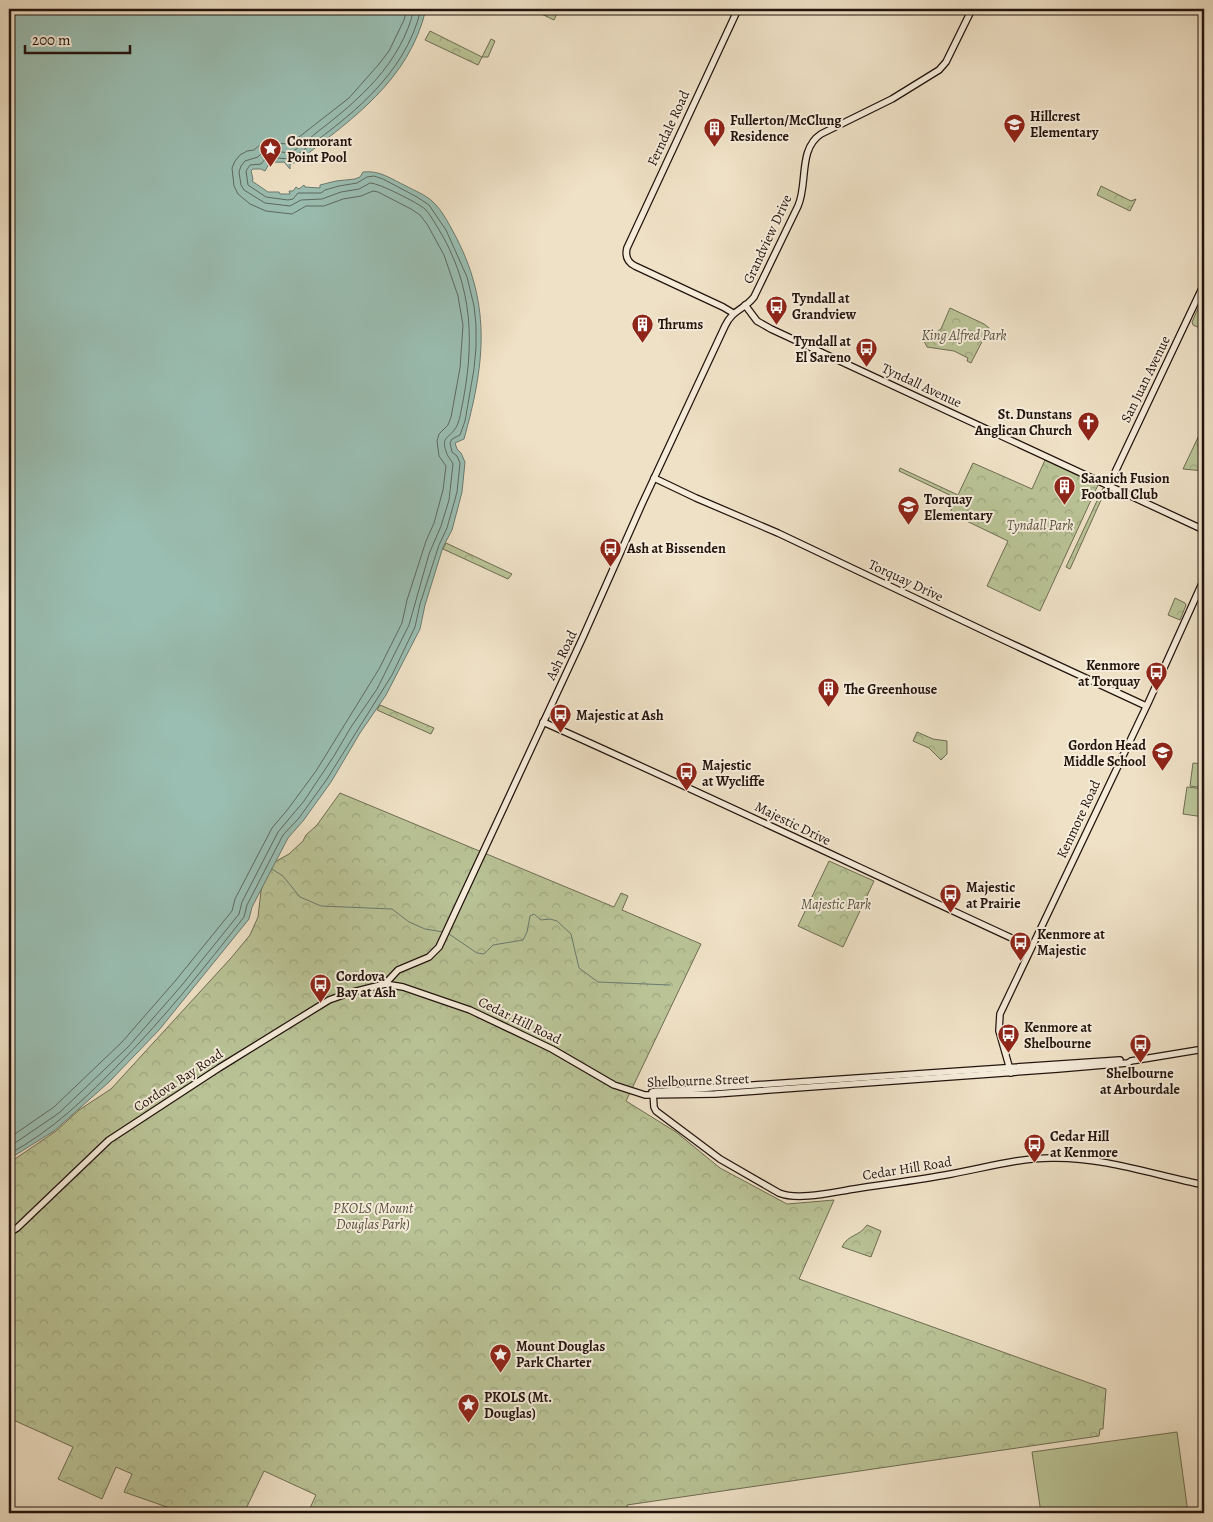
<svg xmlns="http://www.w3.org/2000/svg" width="1213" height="1522" font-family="Alegreya,serif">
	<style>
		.green { fill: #b9c396; stroke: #6e6c52 }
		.park { fill: url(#park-crowns); stroke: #6e6c52 }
		.water { fill: #9abeb2; stroke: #6a7a70 }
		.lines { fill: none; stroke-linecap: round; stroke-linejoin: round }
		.shore { stroke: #5e6960; stroke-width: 1 }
		.stream { stroke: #6a7a70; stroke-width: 1 }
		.secondary-casing { stroke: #23140e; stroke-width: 8 }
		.secondary { stroke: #f5ecda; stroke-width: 5.5 }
		.labels { text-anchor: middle; stroke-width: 4; stroke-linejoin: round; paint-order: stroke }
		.poi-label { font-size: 14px; font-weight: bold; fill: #23140e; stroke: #f5ecda; text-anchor: start }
		.street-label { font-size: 14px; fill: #23140e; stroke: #f5ecda }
		.park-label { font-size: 14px; font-style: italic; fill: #58513e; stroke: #f5ecda }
	</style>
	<defs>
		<pattern id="park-crowns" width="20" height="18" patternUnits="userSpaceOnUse" patternTransform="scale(1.25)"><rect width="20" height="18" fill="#b9c396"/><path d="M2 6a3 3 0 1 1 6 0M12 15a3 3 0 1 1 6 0" fill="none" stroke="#9fa780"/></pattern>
	</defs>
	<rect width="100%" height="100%" fill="#efe1c6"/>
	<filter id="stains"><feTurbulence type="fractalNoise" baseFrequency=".004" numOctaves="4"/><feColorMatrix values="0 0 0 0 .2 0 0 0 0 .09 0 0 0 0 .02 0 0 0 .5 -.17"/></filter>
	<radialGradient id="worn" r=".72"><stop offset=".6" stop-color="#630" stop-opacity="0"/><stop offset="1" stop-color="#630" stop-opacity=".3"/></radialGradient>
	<g class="green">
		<polygon points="1193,763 1204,764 1204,788 1190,786"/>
		<polygon points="1187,787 1204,789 1204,817 1183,814"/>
		<polygon points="1177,1432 1188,1513 1041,1513 1032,1452"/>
	</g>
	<g class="park">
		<polygon points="531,9 559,9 554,20"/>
		<polygon points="430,31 482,57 491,39 495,41 488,57 482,57 478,65 425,40"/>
		<polygon points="1101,186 1131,201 1136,199 1130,211 1097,195"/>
		<polygon points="1204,295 1204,330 1193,325 1192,322"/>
		<polygon points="950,308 984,324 989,328 971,363 967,361 968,358 954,351 927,347 924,341 941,329"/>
		<polygon points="1201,431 1204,432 1204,471 1183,469"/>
		<polygon points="1045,460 1098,485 1040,611 987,586 1008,541 950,513 956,498 899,471 900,468 958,495 973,463 1032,489"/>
		<polygon points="1103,488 1106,489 1070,569 1066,567"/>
		<polygon points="446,543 512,574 508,579 443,549"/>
		<polygon points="1175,598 1185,603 1186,605 1180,620 1168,615"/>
		<polygon points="380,705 434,728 431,734 377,710"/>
		<polygon points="917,732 933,739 947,741 947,754 941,760 929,748 913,741"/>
		<polygon points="340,793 614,907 621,893 628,896 622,910 701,944 626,1101 676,1132 720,1168 787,1204 834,1200 799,1279 1106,1389 1103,1429 1100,1429 1099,1436 627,1505 628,1513 321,1513 310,1508 316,1495 264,1471 244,1513 184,1513 124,1492 132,1474 116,1467 102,1499 58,1479 73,1447 9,1418 9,1163 56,1131 79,1110 111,1089 231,958 250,935 258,917 261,891 269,865 289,854 303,841 306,835 317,825"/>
		<polygon points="829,861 874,881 843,947 798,926"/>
		<path d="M867 1225 881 1231 871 1257 842 1247C848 1234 859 1237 867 1225Z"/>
	</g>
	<path class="water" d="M9 9H426C409 81 352 119 297 162L290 164V169L284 162C278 163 273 161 267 163L269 164 265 171 261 169H253L251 171 253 179 252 181 268 192H279L280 194H290L289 191H293L296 187 299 189 304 185 305 187 320 188V185L336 181 355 179 360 177 363 172C380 170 391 179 406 186 415 191 424 194 432 201 443 211 450 226 457 239 492 308 484 367 464 439L455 443 457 449 461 453 465 462 462 492 452 530 443 547 425 605 420 629 386 695 360 733 331 782 303 821 288 838 252 907 249 919 159 1030 109 1082 54 1131 9 1159Z"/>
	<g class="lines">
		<g class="shore">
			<polyline points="9,1138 54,1107 122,1042 176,980 232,911 235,899 272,828 288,809 316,771 379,669 402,623 407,600 426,541 434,523 443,490 446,466 439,456 437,441 439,434 448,425 451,417 460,368 463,325 458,296 444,255 427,224 420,215 411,209 378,192 373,191 361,196 343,199 324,206 306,206 292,214 266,211 250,204 238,194 234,186 232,168 235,161 240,155 247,151 254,150 261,144 269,143 290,144 349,98 379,64 389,51 404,20 407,9"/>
			<path d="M9 1147 59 1113 128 1047 182 985 239 914 242 902 278 832 304 801 334 756 351 727 377 689 409 625 429 554 441 526 449 500 453 464C451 459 447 457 446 451 441 437 449 438 455 429 458 425 460 417 461 411 475 345 474 287 438 228 434 222 430 214 425 209 418 203 379 183 370 183L359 189 341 192 322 199 301 200 290 206 265 203 244 190 241 185 239 172 241 166 245 161 258 157 264 151C273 149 284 154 291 152 297 150 310 138 316 133 359 100 401 64 414 9"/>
			<path d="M9 1154C52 1131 87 1097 121 1062 165 1017 205 967 244 917L247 905 283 835 299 818 327 779 392 675 415 627 420 604 439 545 447 528 457 492 460 463 457 456 452 452 450 443 452 439 460 435 465 421 474 369 476 347V325L474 306 467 277 446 230 429 205 417 197 383 179 374 176 367 177 357 183 339 186 325 190 321 193H298L293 199 288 200 266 197 248 185 246 171 250 165 261 164 267 157 289 159 294 157C348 118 405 77 421 9"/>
		</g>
		<g class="stream">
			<polyline points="272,869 283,876 300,897 321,906 392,909 409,922 425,929 443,932"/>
			<polyline points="449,934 477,953 484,954 493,945 523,940 527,932 530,916 534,914 541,920 550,919 557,921 571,934 579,968 598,982 670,985"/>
		</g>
		<defs>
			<g id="secondary">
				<polyline points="745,305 757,321 771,329 1204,530"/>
				<path d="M733 313 723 307 635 266C627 262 625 256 627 248L738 9"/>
				<polyline points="654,478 696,498 778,533 995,636 1146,706"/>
				<polyline points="1109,485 1204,284"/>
				<path d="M543 722C707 795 868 872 1031 947"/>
				<path d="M385 984 398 970 429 957 439 947 583 637 642 504 725 326C733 309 744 310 754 297L798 206C808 184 798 149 821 134L892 99 939 70 946 62 972 9"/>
				<polyline points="1011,1073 999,1031 1000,1014 1149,701 1204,579"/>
				<polyline points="652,1092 1120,1060"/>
				<path d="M653 1092 654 1107 656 1111 720 1159 779 1193C798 1201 834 1192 854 1189 886 1184 919 1180 951 1174 984 1168 1018 1158 1052 1158 1104 1157 1154 1175 1204 1185"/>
				<polyline points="9,1233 17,1228 109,1140 219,1068 329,1000 349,993 385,984 403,987 470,1010 552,1049 614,1085 645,1095 715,1094 1058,1069 1128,1063 1131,1061 1204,1049"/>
			</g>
		</defs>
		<use href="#secondary" class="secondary-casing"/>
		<use href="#secondary" class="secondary"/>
	</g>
	<defs>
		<symbol id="school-pin" viewBox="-11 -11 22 30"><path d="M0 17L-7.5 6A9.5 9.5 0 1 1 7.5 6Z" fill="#8f2418" stroke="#f5ecda"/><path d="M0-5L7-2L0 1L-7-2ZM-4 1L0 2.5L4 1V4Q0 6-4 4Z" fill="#fff"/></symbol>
		<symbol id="building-pin" viewBox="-11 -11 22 30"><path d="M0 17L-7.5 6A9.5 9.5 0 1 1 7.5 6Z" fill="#8f2418" stroke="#f5ecda"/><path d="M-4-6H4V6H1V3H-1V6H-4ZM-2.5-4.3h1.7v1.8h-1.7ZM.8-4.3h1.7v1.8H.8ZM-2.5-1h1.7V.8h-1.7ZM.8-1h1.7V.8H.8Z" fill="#fff"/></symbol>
		<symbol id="sight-pin" viewBox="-11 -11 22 30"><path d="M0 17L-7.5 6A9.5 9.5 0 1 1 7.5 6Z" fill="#8f2418" stroke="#f5ecda"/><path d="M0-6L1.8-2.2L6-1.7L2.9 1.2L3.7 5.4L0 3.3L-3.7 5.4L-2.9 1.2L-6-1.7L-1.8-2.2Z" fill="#fff"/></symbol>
		<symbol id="bus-pin" viewBox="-11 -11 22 30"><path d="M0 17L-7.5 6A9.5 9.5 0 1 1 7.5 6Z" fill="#8f2418" stroke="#f5ecda"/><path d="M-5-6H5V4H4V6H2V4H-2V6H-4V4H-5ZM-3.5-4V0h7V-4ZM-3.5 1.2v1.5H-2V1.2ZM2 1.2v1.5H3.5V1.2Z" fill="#fff"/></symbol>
		<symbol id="church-pin" viewBox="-11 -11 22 30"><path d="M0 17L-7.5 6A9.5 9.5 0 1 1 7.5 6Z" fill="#8f2418" stroke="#f5ecda"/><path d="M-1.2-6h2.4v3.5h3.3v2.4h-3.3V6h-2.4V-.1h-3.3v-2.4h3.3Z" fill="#fff"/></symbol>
	</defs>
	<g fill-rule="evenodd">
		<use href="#school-pin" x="1002" y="112" width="25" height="34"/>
		<use href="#building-pin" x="702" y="116" width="25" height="34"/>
		<use href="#sight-pin" x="258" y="136" width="25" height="34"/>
		<use href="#bus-pin" x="764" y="294" width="25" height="34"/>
		<use href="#building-pin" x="630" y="312" width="25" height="34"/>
		<use href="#bus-pin" x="854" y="336" width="25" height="34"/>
		<use href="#church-pin" x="1076" y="410" width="25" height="34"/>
		<use href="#building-pin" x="1052" y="474" width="25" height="34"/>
		<use href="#school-pin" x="896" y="494" width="25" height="34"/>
		<use href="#bus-pin" x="598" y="536" width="25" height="34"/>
		<use href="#bus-pin" x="1144" y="660" width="25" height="34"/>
		<use href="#building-pin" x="816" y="676" width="25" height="34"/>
		<use href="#bus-pin" x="548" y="702" width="25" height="34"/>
		<use href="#school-pin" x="1150" y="740" width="25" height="34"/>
		<use href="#bus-pin" x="674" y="760" width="25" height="34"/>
		<use href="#bus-pin" x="938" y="882" width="25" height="34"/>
		<use href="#bus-pin" x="1008" y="930" width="25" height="34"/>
		<use href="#bus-pin" x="308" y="972" width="25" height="34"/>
		<use href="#bus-pin" x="996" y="1022" width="25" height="34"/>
		<use href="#bus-pin" x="1128" y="1032" width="25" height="34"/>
		<use href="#bus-pin" x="1022" y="1132" width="25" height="34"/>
		<use href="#sight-pin" x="488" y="1342" width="25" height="34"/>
		<use href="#sight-pin" x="456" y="1392" width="25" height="34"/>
	</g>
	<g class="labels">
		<g class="poi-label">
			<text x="1030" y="121">Hillcrest<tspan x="1030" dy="16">Elementary</tspan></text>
			<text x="730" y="125">Fullerton/McClung<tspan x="730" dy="16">Residence</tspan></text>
			<text x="287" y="146">Cormorant<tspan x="287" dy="16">Point Pool</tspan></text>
			<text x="792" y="303">Tyndall at<tspan x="792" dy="16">Grandview</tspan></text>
			<text x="658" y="329">Thrums</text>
			<text x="851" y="346" text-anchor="end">Tyndall at<tspan x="851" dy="16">El Sareno</tspan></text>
			<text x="1072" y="419" text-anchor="end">St. Dunstans<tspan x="1072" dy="16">Anglican Church</tspan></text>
			<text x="1081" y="483">Saanich Fusion<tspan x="1081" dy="16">Football Club</tspan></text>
			<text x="924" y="504">Torquay<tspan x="924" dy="16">Elementary</tspan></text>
			<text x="627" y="553">Ash at Bissenden</text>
			<text x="1140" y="670" text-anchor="end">Kenmore<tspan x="1140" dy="16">at Torquay</tspan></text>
			<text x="844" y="694">The Greenhouse</text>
			<text x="576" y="720">Majestic at Ash</text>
			<text x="1146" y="750" text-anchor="end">Gordon Head<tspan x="1146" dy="16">Middle School</tspan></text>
			<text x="702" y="770">Majestic<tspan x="702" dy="16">at Wycliffe</tspan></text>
			<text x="966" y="892">Majestic<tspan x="966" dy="16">at Prairie</tspan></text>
			<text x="1037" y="939">Kenmore at<tspan x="1037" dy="16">Majestic</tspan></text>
			<text x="336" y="981">Cordova<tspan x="336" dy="16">Bay at Ash</tspan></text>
			<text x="1024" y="1032">Kenmore at<tspan x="1024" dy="16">Shelbourne</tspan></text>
			<text x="1140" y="1078" text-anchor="middle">Shelbourne<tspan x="1140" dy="16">at Arbourdale</tspan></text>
			<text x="1050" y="1141">Cedar Hill<tspan x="1050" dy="16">at Kenmore</tspan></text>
			<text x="516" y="1351">Mount Douglas<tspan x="516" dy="16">Park Charter</tspan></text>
			<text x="484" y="1402">PKOLS (Mt.<tspan x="484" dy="16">Douglas)</tspan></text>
		</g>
		<g class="street-label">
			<text transform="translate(668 128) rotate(-65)" y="5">Ferndale Road</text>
			<text transform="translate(767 239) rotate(-65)" y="5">Grandview Drive</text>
			<text transform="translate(1145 379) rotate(-64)" y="5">San Juan Avenue</text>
			<text transform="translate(922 385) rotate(25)" y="5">Tyndall Avenue</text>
			<text transform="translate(906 580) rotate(25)" y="5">Torquay Drive</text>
			<text transform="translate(561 655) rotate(-64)" y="5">Ash Road</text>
			<text transform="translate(1078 819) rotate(-65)" y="5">Kenmore Road</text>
			<text transform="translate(793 823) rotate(26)" y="5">Majestic Drive</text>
			<text transform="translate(520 1020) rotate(26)" y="5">Cedar Hill Road</text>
			<text transform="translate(178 1080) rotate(-33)" y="5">Cordova Bay Road</text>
			<text transform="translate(698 1080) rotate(-2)" y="5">Shelbourne Street</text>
			<text transform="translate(907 1168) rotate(-9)" y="5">Cedar Hill Road</text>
		</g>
		<g class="park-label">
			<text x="964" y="340">King Alfred Park</text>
			<text x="1040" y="530">Tyndall Park</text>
			<text x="836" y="909">Majestic Park</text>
			<text x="373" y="1213">PKOLS (Mount<tspan x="373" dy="16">Douglas Park)</tspan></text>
		</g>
	</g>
	<rect width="1213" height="1522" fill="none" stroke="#efe1c6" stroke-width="30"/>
	<rect x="10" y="10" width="1193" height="1502" fill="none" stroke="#23140e" stroke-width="2.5"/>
	<rect x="15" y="15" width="1183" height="1492" fill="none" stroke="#23140e"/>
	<path d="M25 45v8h105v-8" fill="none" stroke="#23140e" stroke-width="2.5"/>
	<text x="32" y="45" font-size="15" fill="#23140e" stroke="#f5ecda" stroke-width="4" paint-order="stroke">200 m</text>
	<rect width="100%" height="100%" filter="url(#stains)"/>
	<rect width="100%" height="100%" fill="url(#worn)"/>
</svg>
